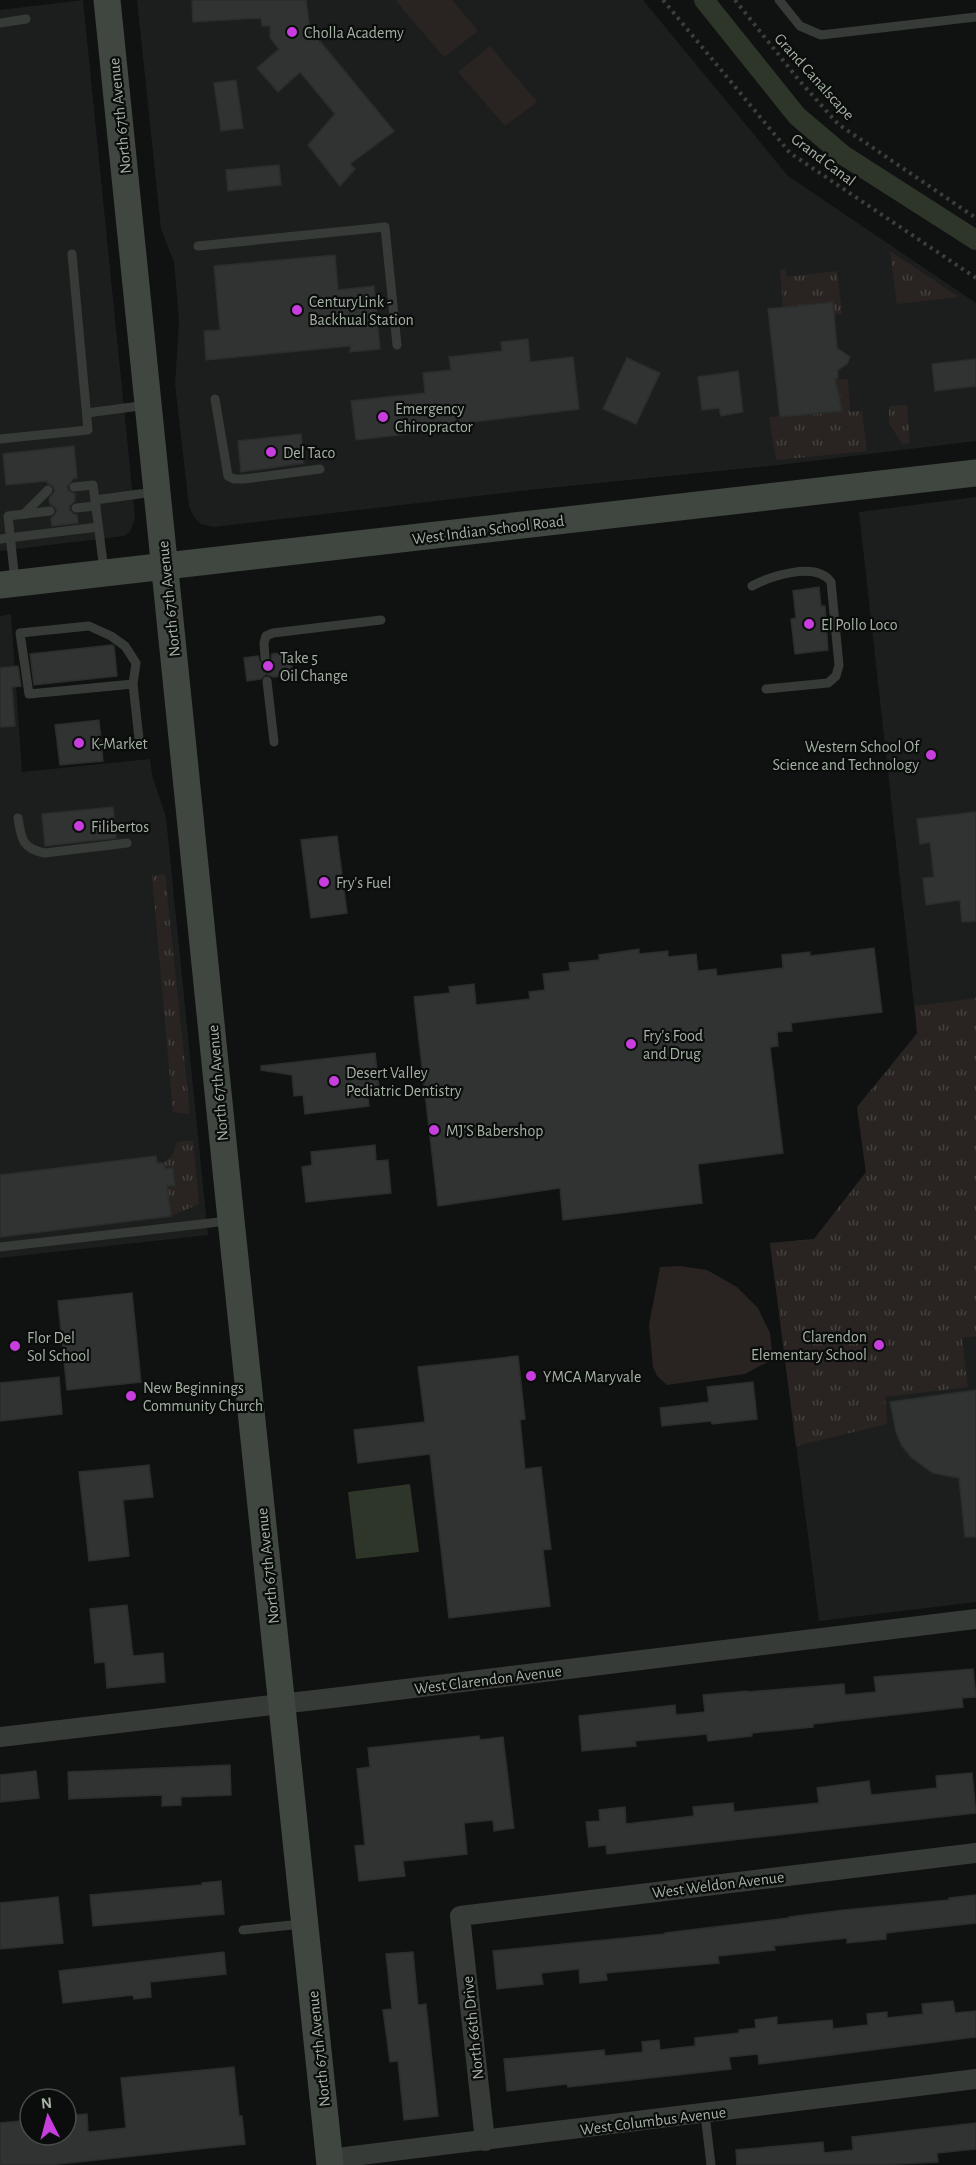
<svg xmlns="http://www.w3.org/2000/svg" width="976" height="2165" font-family="'Alegreya Sans',sans-serif">
	<style>
		.built { fill: #1c1e1d }
		.grass { fill: url(#grass-tufts) }
		.pitch { fill: #292421 }
		.water { fill: #2e362a }
		.lines { fill: none; stroke-linecap: round; stroke-linejoin: round }
		.canal { stroke: #2e362a; stroke-width: 20 }
		.building { fill: #303331; stroke: #2a2d2b; stroke-width: 1.5 }
		.path { stroke: #3a3f3a; stroke-width: 4; stroke-dasharray: 3 4.5; stroke-linecap: butt }
		.service { stroke: #373b37; stroke-width: 9 }
		.minor { stroke: #373b37; stroke-width: 20 }
		.secondary { stroke: #404640; stroke-width: 27 }
		.poi-dot { fill: #c73ddd; stroke: #0b0c0c; stroke-width: 2 }
		.labels { text-anchor: middle; stroke-width: 4.5; stroke-linejoin: round; paint-order: stroke }
		.poi-label { font-size: 16px; fill: #a4b1a3; stroke: #0b0c0c; text-anchor: start }
		.street-label { font-size: 16px; fill: #a4b1a3; stroke: #0b0c0c }
	</style>
	<defs>
		<pattern id="grass-tufts" width="24" height="20" patternUnits="userSpaceOnUse" patternTransform="scale(1.5)"><rect width="24" height="20" fill="#292421"/><path d="M3 7l-1-3M5 7V3M7 7l1-3M15 17l-1-3M17 17v-4M19 17l1-3" fill="none" stroke="#45413e"/></pattern>
	</defs>
	<rect width="100%" height="100%" fill="#101111"/>
	<g class="built">
		<polygon points="83,0 135,518 130,532 124,536 0,551 0,10"/>
		<polygon points="137,0 643,0 788,176 976,303 976,441 779,465 529,490 214,527 201,524 194,517 189,506 175,384 179,321 174,262 161,229"/>
		<polygon points="976,497 976,1602 819,1621 770,1243 814,1239 866,1173 857,1107 917,1033 859,512"/>
		<polygon points="11,614 22,772 150,759 152,775 166,817 208,1235 0,1258 0,616"/>
	</g>
	<g class="grass">
		<polygon points="890,251 959,297 897,304"/>
		<polygon points="785,269 787,277 837,271 842,314 834,315 832,302 783,307 780,270"/>
		<polygon points="848,379 850,412 862,411 867,451 776,460 769,417 842,411 827,380"/>
		<polygon points="907,405 910,443 902,444 889,423 889,406"/>
		<polygon points="165,874 190,1114 173,1112 152,876"/>
		<polygon points="976,998 976,1336 962,1338 968,1387 885,1397 887,1424 796,1446 770,1243 814,1239 866,1172 857,1107 917,1034 915,1006"/>
		<polygon points="193,1140 199,1204 171,1216 167,1186 175,1185 173,1168 165,1169 164,1163 173,1154 177,1142"/>
	</g>
	<g class="pitch">
		<polygon points="398,0 452,0 478,31 444,57 396,1"/>
		<polygon points="490,46 537,102 505,126 458,72"/>
		<polygon points="680,1266 707,1270 737,1287 758,1308 770,1333 773,1359 745,1374 667,1385 657,1376 653,1367 649,1325 660,1267"/>
	</g>
	<polygon class="water" points="410,1484 419,1552 356,1559 348,1492"/>
	<g class="lines">
		<polyline class="canal" points="704,0 797,116 843,155 976,240"/>
	</g>
	<g class="building">
		<polygon points="192,0 306,0 310,29 394,131 350,164 355,169 340,186 308,145 335,114 300,72 278,92 257,68 279,49 270,38 270,26 262,26 261,18 193,22"/>
		<polygon points="236,80 243,128 221,131 214,83"/>
		<polygon points="279,165 281,185 228,191 226,170"/>
		<polygon points="335,255 338,290 374,286 380,349 350,352 350,346 206,360 204,331 220,330 214,266"/>
		<polygon points="833,302 837,348 850,357 847,364 838,370 838,378 835,379 842,411 780,417 768,309"/>
		<polygon points="528,339 530,362 573,357 579,409 472,422 467,427 356,440 351,401 425,393 423,373 451,370 449,357 502,351 501,342"/>
		<polygon points="627,358 660,373 636,424 603,409"/>
		<polygon points="976,359 976,386 935,391 932,364"/>
		<polygon points="738,371 743,412 721,416 719,408 702,410 698,377"/>
		<polygon points="301,434 304,463 241,472 238,441"/>
		<polygon points="74,446 77,478 73,479 67,487 69,491 75,494 75,501 70,505 69,509 73,514 77,515 78,523 52,526 51,518 54,516 57,511 55,507 50,504 49,499 55,491 53,486 47,483 47,481 6,485 3,454"/>
		<polygon points="819,587 821,606 825,606 828,650 795,654 791,619 796,618 793,591"/>
		<polygon points="112,645 114,646 117,676 34,685 30,654"/>
		<polygon points="290,652 293,675 273,677 266,674 261,679 247,681 244,658 258,656 260,662 266,665 271,661 272,654"/>
		<polygon points="18,666 21,686 12,687 15,726 0,727 0,668"/>
		<polygon points="99,720 103,761 60,765 55,725"/>
		<polygon points="113,807 116,838 45,846 42,814"/>
		<polygon points="976,812 976,921 962,922 960,900 926,905 923,878 934,877 930,842 920,844 917,819"/>
		<polygon points="337,836 347,913 311,918 301,840"/>
		<polygon points="874,948 882,1012 791,1023 792,1031 777,1032 778,1046 770,1047 783,1153 698,1164 702,1203 563,1220 560,1188 438,1206 414,997 450,993 449,987 474,984 476,1005 530,999 529,992 545,990 543,974 570,971 569,963 599,960 599,955 639,949 639,954 668,951 668,957 696,954 698,971 716,969 717,976 783,968 782,955 810,952 810,956"/>
		<polygon points="375,1053 379,1088 367,1089 369,1106 305,1114 303,1095 294,1096 292,1075 261,1070 261,1066"/>
		<polygon points="375,1145 376,1161 388,1160 391,1193 306,1202 302,1167 312,1165 311,1152"/>
		<polygon points="156,1156 157,1163 164,1163 165,1169 173,1168 175,1186 167,1186 171,1216 0,1237 0,1175"/>
		<polygon points="132,1293 141,1382 67,1390 58,1301"/>
		<polygon points="518,1356 525,1419 520,1420 525,1469 541,1467 551,1549 543,1550 550,1606 449,1618 430,1454 358,1463 354,1430 425,1422 418,1367"/>
		<polygon points="59,1377 62,1414 0,1421 0,1383"/>
		<polygon points="753,1382 757,1419 712,1424 711,1421 662,1426 660,1408 709,1402 707,1387"/>
		<polygon points="976,1390 976,1537 965,1537 959,1478 933,1473 912,1458 902,1446 896,1432 890,1402"/>
		<polygon points="149,1465 153,1497 123,1500 129,1556 89,1561 79,1472"/>
		<polygon points="127,1605 133,1656 163,1653 165,1682 107,1688 105,1662 95,1663 90,1609"/>
		<polygon points="973,1669 976,1697 962,1698 963,1707 813,1724 813,1727 752,1733 752,1736 708,1741 707,1734 635,1741 636,1746 582,1751 579,1716 675,1705 676,1715 705,1712 703,1695 747,1691 747,1692 844,1684 845,1695 876,1692 874,1677"/>
		<polygon points="479,1736 480,1740 503,1737 514,1828 494,1831 493,1820 464,1823 467,1854 403,1861 405,1876 359,1881 355,1846 365,1845 357,1769 370,1767 368,1748"/>
		<polygon points="230,1765 231,1795 181,1797 181,1805 162,1806 162,1795 69,1799 68,1772"/>
		<polygon points="36,1771 39,1798 0,1802 0,1775"/>
		<polygon points="972,1773 976,1813 607,1854 606,1845 589,1847 586,1822 600,1821 599,1810 625,1807 626,1824 694,1816 693,1807 733,1803 734,1812 819,1803 817,1788 869,1781 871,1795 937,1788 936,1776"/>
		<polygon points="221,1881 224,1914 93,1926 90,1895 202,1885 202,1883"/>
		<polygon points="976,1895 976,1923 886,1933 886,1939 847,1943 847,1938 774,1946 775,1950 718,1956 719,1963 606,1973 607,1980 580,1983 579,1969 541,1973 543,1984 497,1989 493,1951 665,1934 665,1933 789,1918 789,1917 844,1910 949,1900 949,1898"/>
		<polygon points="58,1897 63,1943 0,1949 0,1903"/>
		<polygon points="224,1952 226,1974 150,1982 151,1997 134,1999 133,1995 63,2003 59,1971"/>
		<polygon points="413,1952 418,2005 426,2004 438,2116 404,2120 398,2061 390,2062 383,2010 392,2009 386,1954"/>
		<polygon points="953,2001 955,2013 976,2011 976,2037 759,2064 758,2054 729,2057 731,2069 568,2087 567,2084 507,2091 504,2059 604,2050 605,2056 643,2052 642,2042 659,2040 660,2050 695,2046 695,2038 739,2033 739,2030 756,2028 755,2020 777,2017 777,2025 832,2020 833,2029 868,2025 867,2014 887,2012 887,2018 923,2014 922,2004"/>
		<polygon points="234,2067 239,2116 242,2116 245,2144 50,2165 0,2165 0,2123 30,2120 30,2135 66,2135 66,2116 87,2114 88,2132 126,2128 121,2078"/>
		<polygon points="976,2123 976,2149 937,2153 938,2162 881,2165 737,2165 736,2150 823,2142 824,2153 853,2150 852,2137"/>
	</g>
	<g class="lines">
		<g class="path">
			<polyline points="663,0 790,153 976,278"/>
			<polyline points="735,0 798,79 838,124 976,218"/>
		</g>
		<g class="service">
			<polyline points="779,0 800,26 821,35 976,17"/>
			<polyline points="0,23 26,19"/>
			<polyline points="198,246 385,227 397,345"/>
			<polyline points="215,399 228,476 234,479 244,479 320,469"/>
			<polyline points="87,413 147,405"/>
			<polyline points="0,439 88,430 72,254"/>
			<polyline points="74,487 93,485 95,500"/>
			<polyline points="76,508 96,506"/>
			<polyline points="24,514 48,490"/>
			<polyline points="0,539 98,527"/>
			<polyline points="104,570 95,500 154,492"/>
			<polyline points="15,581 8,516 50,511"/>
			<path d="M752 586C771 576 816 561 831 582L839 665 836 676 828 683 766 689"/>
			<polyline points="265,658 264,643 266,636 273,633 381,620"/>
			<polyline points="267,681 274,742"/>
			<polyline points="133,684 29,694 20,633 89,626 111,636 125,646 136,663 133,684 139,739"/>
			<path d="M18 818C21 838 22 849 45 853L127 843"/>
			<polyline points="0,1247 228,1221"/>
			<polyline points="243,1930 302,1924"/>
			<polyline points="705,2114 711,2165"/>
		</g>
		<g class="minor">
			<polyline points="0,1737 332,1698 976,1619"/>
			<polyline points="485,2141 460,1916 976,1853"/>
			<polyline points="329,2159 976,2079"/>
		</g>
		<g class="secondary">
			<polyline points="107,0 231,1220 330,2165"/>
			<polyline points="0,585 976,473"/>
		</g>
	</g>
	<g class="poi-dot">
		<circle cx="292" cy="32" r="6"/>
		<circle cx="297" cy="310" r="6"/>
		<circle cx="383" cy="417" r="6"/>
		<circle cx="271" cy="452" r="6"/>
		<circle cx="809" cy="624" r="6"/>
		<circle cx="268" cy="666" r="6"/>
		<circle cx="79" cy="743" r="6"/>
		<circle cx="931" cy="755" r="6"/>
		<circle cx="79" cy="826" r="6"/>
		<circle cx="324" cy="882" r="6"/>
		<circle cx="631" cy="1044" r="6"/>
		<circle cx="334" cy="1081" r="6"/>
		<circle cx="434" cy="1130" r="6"/>
		<circle cx="879" cy="1345" r="6"/>
		<circle cx="15" cy="1346" r="6"/>
		<circle cx="531" cy="1376" r="6"/>
		<circle cx="131" cy="1396" r="6"/>
	</g>
	<g class="labels">
		<g class="poi-label">
			<text x="304" y="38">Cholla Academy</text>
			<text x="309" y="307">CenturyLink -<tspan x="309" dy="18">Backhual Station</tspan></text>
			<text x="395" y="414">Emergency<tspan x="395" dy="18">Chiropractor</tspan></text>
			<text x="283" y="458">Del Taco</text>
			<text x="821" y="630">El Pollo Loco</text>
			<text x="280" y="663">Take 5<tspan x="280" dy="18">Oil Change</tspan></text>
			<text x="91" y="749">K-Market</text>
			<text x="919" y="752" text-anchor="end">Western School Of<tspan x="919" dy="18">Science and Technology</tspan></text>
			<text x="91" y="832">Filibertos</text>
			<text x="336" y="888">Fry's Fuel</text>
			<text x="643" y="1041">Fry's Food<tspan x="643" dy="18">and Drug</tspan></text>
			<text x="346" y="1078">Desert Valley<tspan x="346" dy="18">Pediatric Dentistry</tspan></text>
			<text x="446" y="1136">MJ'S Babershop</text>
			<text x="867" y="1342" text-anchor="end">Clarendon<tspan x="867" dy="18">Elementary School</tspan></text>
			<text x="27" y="1343">Flor Del<tspan x="27" dy="18">Sol School</tspan></text>
			<text x="543" y="1382">YMCA Maryvale</text>
			<text x="143" y="1393">New Beginnings<tspan x="143" dy="18">Community Church</tspan></text>
		</g>
		<g class="street-label">
			<text transform="translate(815 76) rotate(48)" y="6">Grand Canalscape</text>
			<text transform="translate(119 116) rotate(-96)" y="6">North 67th Avenue</text>
			<text transform="translate(824 159) rotate(37)" y="6">Grand Canal</text>
			<text transform="translate(488 529) rotate(-7)" y="6">West Indian School Road</text>
			<text transform="translate(168 599) rotate(-96)" y="6">North 67th Avenue</text>
			<text transform="translate(217 1083) rotate(-95)" y="6">North 67th Avenue</text>
			<text transform="translate(267 1566) rotate(-96)" y="6">North 67th Avenue</text>
			<text transform="translate(488 1679) rotate(-7)" y="6">West Clarendon Avenue</text>
			<text transform="translate(718 1884) rotate(-7)" y="6">West Weldon Avenue</text>
			<text transform="translate(472 2028) rotate(-96)" y="6">North 66th Drive</text>
			<text transform="translate(318 2049) rotate(-96)" y="6">North 67th Avenue</text>
			<text transform="translate(653 2120) rotate(-7)" y="6">West Columbus Avenue</text>
		</g>
	</g>
	<g transform="translate(48 2117) rotate(354)"><circle r="28" fill="#0b0c0c" stroke="#484e48" stroke-width="1.5"/>
	<path d="M0-4.5L10 22L0 15L-10 22Z" fill="#c73ddd"/>
	<text y="-9" font-size="16" font-weight="bold" text-anchor="middle" fill="#a4b1a3">N</text>
	</g>
</svg>
